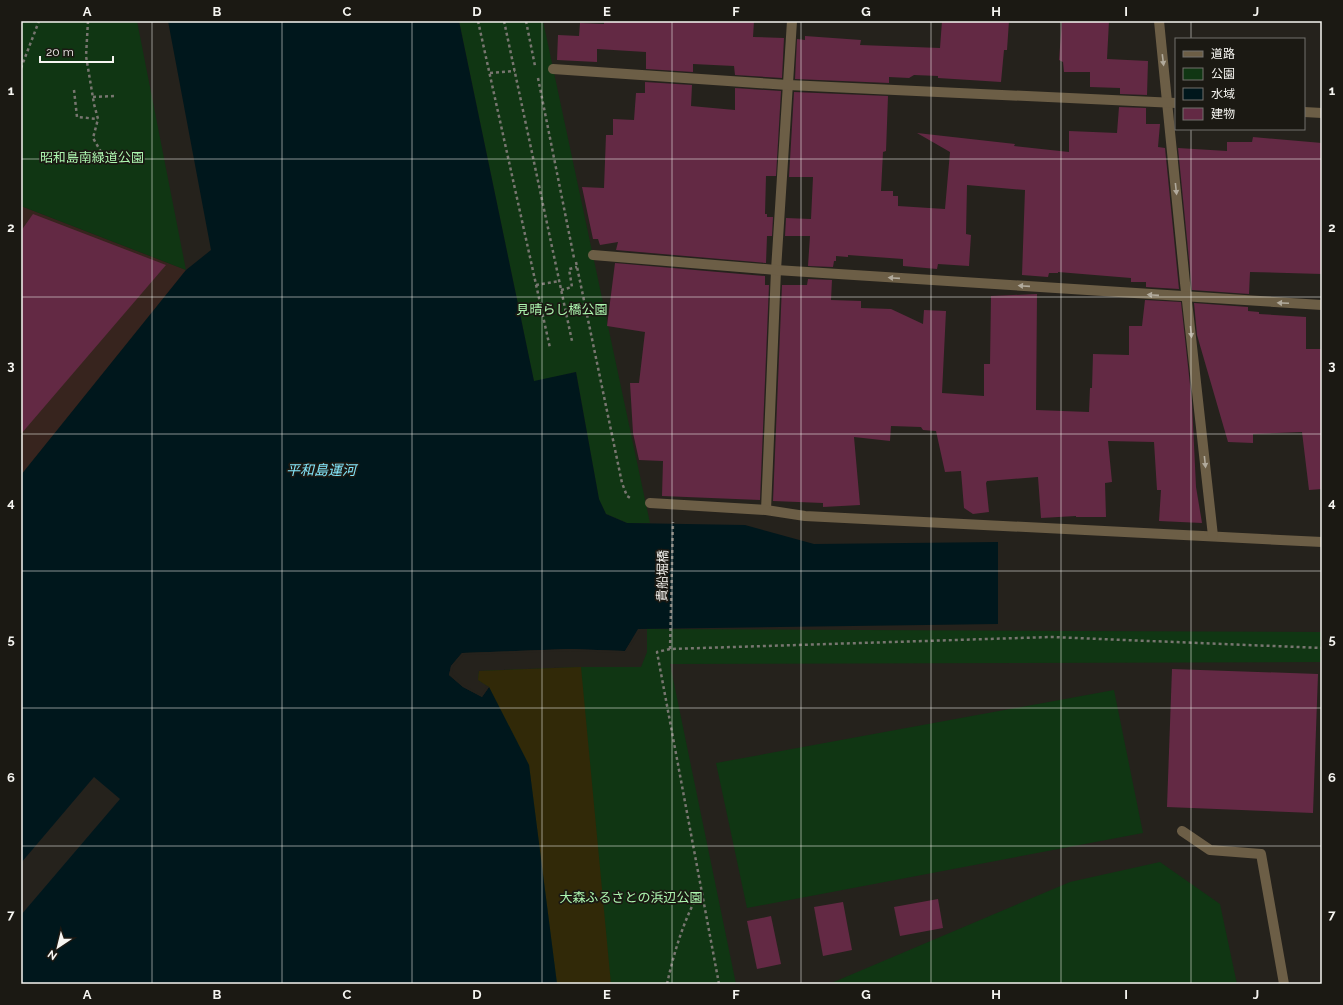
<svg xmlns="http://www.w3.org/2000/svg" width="1343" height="1005" font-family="Raleway,'Noto Sans JP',sans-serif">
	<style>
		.industrial { fill: #37241e }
		.green { fill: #103613 }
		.sand { fill: #312908 }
		.water { fill: #00171c }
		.pier { fill: #25221c }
		.building { fill: #632944 }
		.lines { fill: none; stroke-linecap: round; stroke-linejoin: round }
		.path { stroke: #787670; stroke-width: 2.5; stroke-dasharray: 3 3; stroke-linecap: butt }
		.service { stroke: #6c5e46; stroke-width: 10 }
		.minor { stroke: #6c5e46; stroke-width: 10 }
		.tertiary { stroke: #6c5e46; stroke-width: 10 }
		.oneway { fill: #b1aa9c }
		.grid { fill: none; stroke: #f6f5f1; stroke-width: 1; stroke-opacity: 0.55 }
		.labels { text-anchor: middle; stroke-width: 3.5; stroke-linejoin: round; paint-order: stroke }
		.park-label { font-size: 13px; fill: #adf6af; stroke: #1b1913 }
		.street-label { font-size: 13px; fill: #f6f5f1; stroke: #1b1913 }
		.water-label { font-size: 14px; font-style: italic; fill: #83e5f9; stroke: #1b1913 }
		.neatline { fill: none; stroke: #f6f5f1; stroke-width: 1.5 }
		.grid-label { font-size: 13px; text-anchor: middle; font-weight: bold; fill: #f6f5f1 }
	</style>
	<rect width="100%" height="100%" fill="#25221c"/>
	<polygon class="industrial" points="21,206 186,270 21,475"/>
	<g class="green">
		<polygon points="21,21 137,21 186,270 21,206"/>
		<polygon points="459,21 543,21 650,523 627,523 606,514 599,500 576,372 534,382"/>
		<polygon points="647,629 1322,632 1322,662 670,664 736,984 557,984 529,765 489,687 478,680 479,671 581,667 641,667 647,652"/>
		<polygon points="1114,690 1143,833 747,908 716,763"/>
		<polygon points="1160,862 1220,904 1237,984 829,984 1070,882"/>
	</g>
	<polygon class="sand" points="581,667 611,984 557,984 529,765 489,687 478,680 479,671"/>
	<polygon class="water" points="168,21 459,21 534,381 576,372 599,499 606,514 627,523 745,525 814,544 998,542 998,624 639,629 625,651 570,649 462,653 451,666 449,675 463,687 482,697 489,687 529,765 557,984 21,984 21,475 186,270 211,250"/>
	<g class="pier">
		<polygon points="638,629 647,629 647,631 640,631 625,653 570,651 463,655 453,667 452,674 464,685 481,695 487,686 489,687 482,697 463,687 449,675 451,666 462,653 570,649 625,651"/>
		<polygon points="94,777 120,799 21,915 21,863"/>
	</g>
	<g class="building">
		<polygon points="604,21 754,21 753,37 784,38 782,78 735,75 734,66 693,64 693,72 646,69 646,52 597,49 597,62 557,60 558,35 579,36 580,23 604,24"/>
		<polygon points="942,21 1009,21 1007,50 1004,50 1001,82 938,78 938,76 914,75 909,78 889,77 889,83 795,79 797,39 805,40 805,36 861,40 860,45 940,48"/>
		<polygon points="1062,21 1109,21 1107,59 1148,61 1147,95 1120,94 1120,88 1090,87 1090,72 1064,72 1063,62 1059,60"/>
		<polygon points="645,82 692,85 691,106 735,110 735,88 781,91 776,176 766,176 765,214 767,214 767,217 773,217 772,236 767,236 766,263 616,250 618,242 600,245 598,239 593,239 582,187 604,188 606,135 613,135 613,119 634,120 636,93 645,93"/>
		<polygon points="794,92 888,96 886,151 883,152 881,191 893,191 893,196 898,196 898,206 945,209 950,152 917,133 1015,144 1014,146 1069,152 1069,131 1117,133 1119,107 1146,108 1146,124 1160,124 1158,147 1165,148 1179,289 1146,287 1146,282 1131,282 1131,278 1058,272 1058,273 1049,273 1048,277 1022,275 1025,190 967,185 966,234 971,235 969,266 938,264 937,269 903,266 903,259 848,255 848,257 836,256 836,261 834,261 833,267 808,266 810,236 785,236 786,218 811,219 813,177 789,177"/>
		<polygon points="1253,137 1322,143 1322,274 1250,272 1249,294 1192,290 1178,148 1227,151 1227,142 1252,142"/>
		<polygon points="33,214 166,265 21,434 21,231"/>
		<polygon points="615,263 765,276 765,285 769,285 760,500 662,496 663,461 639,460 633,433 630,383 639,383 645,332 607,326"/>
		<polygon points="808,279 832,280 831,300 861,301 861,308 891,309 923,324 924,310 946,311 942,393 984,396 984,364 990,364 991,296 1037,294 1036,410 1089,412 1090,388 1092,388 1093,354 1129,355 1129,326 1142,326 1145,300 1181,302 1192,403 1196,487 1202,523 1159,521 1161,490 1157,490 1154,442 1108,441 1112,482 1105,483 1106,517 1076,517 1076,516 1041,518 1038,477 987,481 986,483 989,512 973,514 964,508 961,471 945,472 936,431 923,430 921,427 891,426 890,441 854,437 860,505 823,507 823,503 773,501 782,285 807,285"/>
		<polygon points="1194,303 1248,307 1248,311 1259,312 1259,314 1306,317 1306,349 1322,349 1322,489 1309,490 1302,432 1253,434 1253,443 1228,442 1197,335"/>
		<polygon points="1172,669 1318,674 1313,813 1167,807"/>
		<polygon points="938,899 943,928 900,936 894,907"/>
		<polygon points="843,902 852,950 823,956 814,907"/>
		<polygon points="771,916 781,964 757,969 747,921"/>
	</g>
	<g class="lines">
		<g class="path">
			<polyline points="88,21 86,56 94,104 98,119 93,138 104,157"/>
			<polyline points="478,21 550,348"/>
			<polyline points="504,21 572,341"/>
			<polyline points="526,21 535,66"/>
			<polyline points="21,68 39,21"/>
			<polyline points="490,73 515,71"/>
			<polyline points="538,78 574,258"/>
			<polyline points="74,90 77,117 98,119"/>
			<polyline points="93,97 114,96"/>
			<polyline points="576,262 622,483 627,496 632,499"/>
			<polyline points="536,285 559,281"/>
			<polyline points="561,290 572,287 569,269 577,267"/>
			<polyline points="670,649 673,522"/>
			<path d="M667 984C674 952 684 919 700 891"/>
			<polyline points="719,984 657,652 670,649 1051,637 1322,648"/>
		</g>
		<polyline class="service" points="1182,831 1210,850 1261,854 1284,984"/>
		<g class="minor">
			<polyline points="792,21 776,270 766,510 805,516 1322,542"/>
			<polyline points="1159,21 1185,283 1213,536"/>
			<polyline points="593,255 776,270 1322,305"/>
			<polyline points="650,503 766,510"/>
		</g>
		<g class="tertiary">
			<polyline points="553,69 788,85 1176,103"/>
			<polyline points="1304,112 1322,113"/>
		</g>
	</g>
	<defs><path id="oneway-solid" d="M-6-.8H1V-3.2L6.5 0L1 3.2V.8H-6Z"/></defs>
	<g class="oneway">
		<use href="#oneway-solid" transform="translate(1163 60) rotate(83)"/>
		<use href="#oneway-solid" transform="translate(1176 189) rotate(84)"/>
		<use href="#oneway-solid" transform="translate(894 278) rotate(-176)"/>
		<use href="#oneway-solid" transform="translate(1024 286) rotate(-176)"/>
		<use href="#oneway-solid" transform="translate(1153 295) rotate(-176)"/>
		<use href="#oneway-solid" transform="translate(1283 303) rotate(-177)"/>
		<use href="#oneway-solid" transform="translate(1191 332) rotate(84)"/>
		<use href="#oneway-solid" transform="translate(1205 462) rotate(84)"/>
	</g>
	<path class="grid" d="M152 21V984M282 21V984M412 21V984M542 21V984M672 21V984M801 21V984M931 21V984M1061 21V984M1191 21V39M1191 129V984M21 159H1322M21 297H1322M21 434H1322M21 571H1322M21 708H1322M21 846H1322"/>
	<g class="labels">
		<g class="park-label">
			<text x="92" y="162">昭和島南緑道公園</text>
			<text x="562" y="314">見晴らし橋公園</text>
			<text x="631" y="902">大森ふるさとの浜辺公園</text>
		</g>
		<g class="street-label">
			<text transform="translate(662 576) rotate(-89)" y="5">貴船堀橋</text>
		</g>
		<g class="water-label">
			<text x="321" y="475">平和島運河</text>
		</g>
	</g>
	<rect width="1343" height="1005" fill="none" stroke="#1b1913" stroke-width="44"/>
	<rect x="1175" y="38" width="130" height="92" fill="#1b1913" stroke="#73716c"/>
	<rect x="1183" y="51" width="20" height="6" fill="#6c5e46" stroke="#73716c"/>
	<text x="1211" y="58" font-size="12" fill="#f6f5f1">道路</text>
	<rect x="1183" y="68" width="20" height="12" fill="#103613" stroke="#73716c"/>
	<text x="1211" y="78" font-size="12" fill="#f6f5f1">公園</text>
	<rect x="1183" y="88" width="20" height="12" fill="#00171c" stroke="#73716c"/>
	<text x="1211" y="98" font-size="12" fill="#f6f5f1">水域</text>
	<rect x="1183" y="108" width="20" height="12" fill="#632944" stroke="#73716c"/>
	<text x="1211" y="118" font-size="12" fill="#f6f5f1">建物</text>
	<g transform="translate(58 947) rotate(215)" stroke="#1b1913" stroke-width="3" paint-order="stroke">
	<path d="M0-3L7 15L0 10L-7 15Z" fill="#f6f5f1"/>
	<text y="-6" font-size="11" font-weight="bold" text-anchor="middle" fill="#f6f5f1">N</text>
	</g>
	<path d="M40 56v6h73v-6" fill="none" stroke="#f6f5f1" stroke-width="2"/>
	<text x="46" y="56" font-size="12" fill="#f6f5f1" stroke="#1b1913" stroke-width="3" paint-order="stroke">20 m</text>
	<rect x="22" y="22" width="1299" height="961" class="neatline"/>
	<g class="grid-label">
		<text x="87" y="16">A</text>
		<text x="217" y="16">B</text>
		<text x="347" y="16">C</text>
		<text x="477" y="16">D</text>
		<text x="607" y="16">E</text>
		<text x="736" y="16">F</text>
		<text x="866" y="16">G</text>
		<text x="996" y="16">H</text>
		<text x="1126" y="16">I</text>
		<text x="1256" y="16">J</text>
		<text x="11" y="95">1</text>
		<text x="1332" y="95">1</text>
		<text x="11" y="232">2</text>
		<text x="1332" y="232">2</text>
		<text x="11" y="370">3</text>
		<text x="1332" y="370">3</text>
		<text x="11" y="507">4</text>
		<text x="1332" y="507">4</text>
		<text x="11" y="644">5</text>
		<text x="1332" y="644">5</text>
		<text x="11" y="782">6</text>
		<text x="1332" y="782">6</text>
		<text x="11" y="919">7</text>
		<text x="1332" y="919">7</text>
		<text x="87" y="999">A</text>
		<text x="217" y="999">B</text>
		<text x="347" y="999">C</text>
		<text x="477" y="999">D</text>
		<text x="607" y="999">E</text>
		<text x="736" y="999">F</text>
		<text x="866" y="999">G</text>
		<text x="996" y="999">H</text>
		<text x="1126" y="999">I</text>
		<text x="1256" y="999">J</text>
	</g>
</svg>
